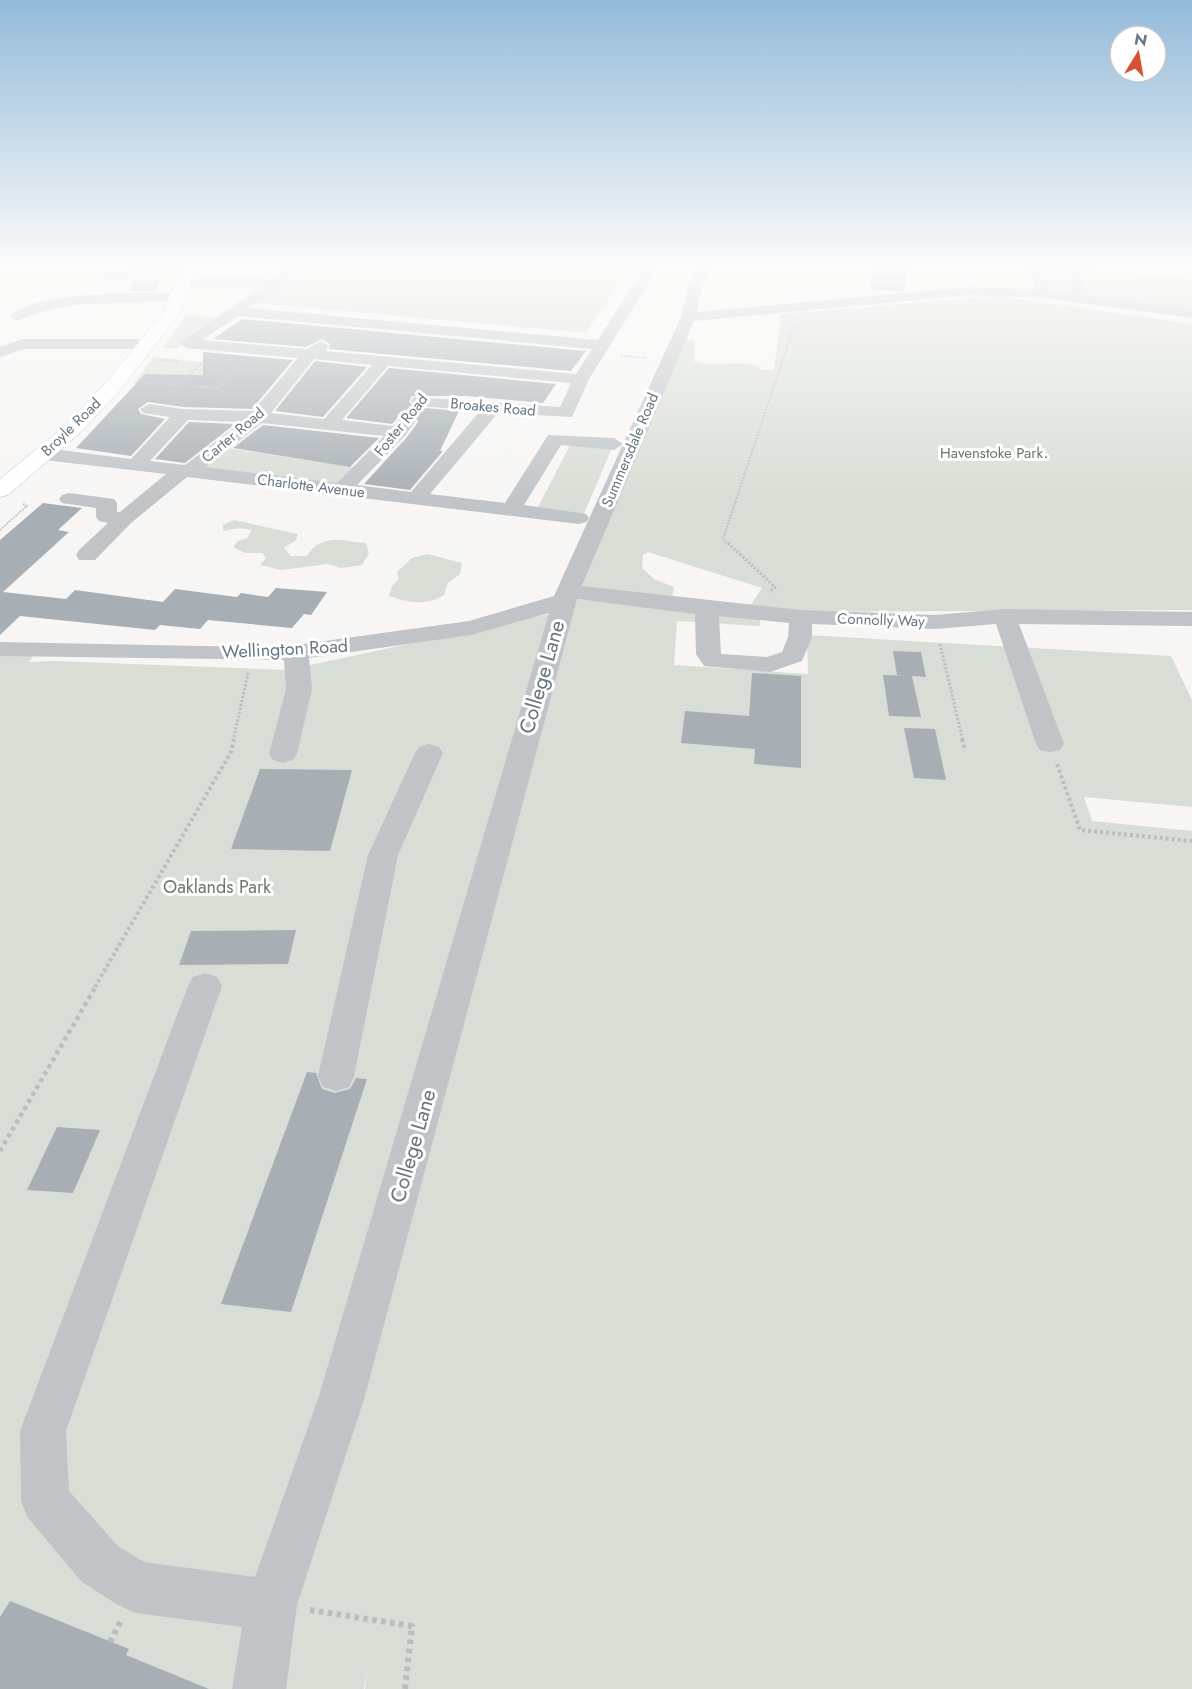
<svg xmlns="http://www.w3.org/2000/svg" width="1192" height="1689" font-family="Jost,sans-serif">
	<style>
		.green { fill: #d8ddd5 }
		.building { fill: #a7afb4 }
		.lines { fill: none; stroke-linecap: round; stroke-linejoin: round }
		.major-casing { stroke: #b3b8bb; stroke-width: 1 }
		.path-far4 { stroke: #babdbf; stroke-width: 2; stroke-dasharray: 1.5 1.5; stroke-linecap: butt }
		.path-far3 { stroke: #babdbf; stroke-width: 3; stroke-dasharray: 2 2; stroke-linecap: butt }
		.path-far2 { stroke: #babdbf; stroke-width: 4; stroke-dasharray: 3 3; stroke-linecap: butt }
		.path-far1 { stroke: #babdbf; stroke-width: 4.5; stroke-dasharray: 4 4; stroke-linecap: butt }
		.path { stroke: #babdbf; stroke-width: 6; stroke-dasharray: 4.5 4.5; stroke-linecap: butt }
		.minor { fill: #c0c4c7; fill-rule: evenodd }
		.major { fill: #fff; fill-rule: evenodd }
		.labels { text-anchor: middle; stroke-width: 6; stroke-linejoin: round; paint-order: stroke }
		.far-street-label { font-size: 15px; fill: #677883; stroke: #fff }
		.far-park-label { font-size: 15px; fill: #6b7a66; stroke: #fff }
		.street-label { font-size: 18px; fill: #677883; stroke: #fff }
		.park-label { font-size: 18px; fill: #6b7a66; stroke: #fff }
		.near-street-label { font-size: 21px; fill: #677883; stroke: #fff }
	</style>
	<rect width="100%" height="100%" fill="#f7f6f4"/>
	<g class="green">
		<polygon points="311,265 645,265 642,270 628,269 586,333 256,303"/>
		<polygon points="1043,265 1087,265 1094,272 1186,277 1192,287 1192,316 1052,295"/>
		<path d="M998 296 1192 324V610L746 612 762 588 648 552 643 555 642 568 654 579 674 587 671 604 579 594 685 338 695 341 694 361C715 369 737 358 760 367L759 370H774L781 314Z"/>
		<polygon points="186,315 223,318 175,349 163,348"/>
		<polygon points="154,357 242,366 219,389 133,384"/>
		<polygon points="570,445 612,448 583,516 536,511"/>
		<polygon points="221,447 358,468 337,486 197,469"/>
		<path d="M234 520 298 534 296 540 284 548 291 556H307C321 533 342 541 366 543L369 553 362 565 341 568 328 564 281 570 260 565 266 558 262 553H245L233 547 238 541 247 538 252 530 240 528 223 531V525Z"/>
		<path d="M427 554 462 563 460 574 448 583 444 595C427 606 408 603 389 596L392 586 399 579 397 572 412 558Z"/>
		<polygon points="576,599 760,617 760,626 677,621 674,665 808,674 807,635 1171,656 1192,700 1192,807 1084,797 1092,821 1192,831 1192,1689 365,1689 367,1671 364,1689 0,1689 0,651 36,652 29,662 54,661 287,670 572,609"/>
	</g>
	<g class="building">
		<polygon points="873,266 906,268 905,291 870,290"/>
		<polygon points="160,279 156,291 130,291 133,281"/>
		<polygon points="242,319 586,351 571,371 329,349 330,344 322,339 306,347 213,339"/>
		<polygon points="203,352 293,360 252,409 183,407 148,402 138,409 141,414 165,419 131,456 76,448 145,374 203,375"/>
		<polygon points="315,361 367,367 323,417 275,411"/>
		<polygon points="389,368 556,384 543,403 466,396 412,396 409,401 414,407 459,411 440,451 443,451 410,490 364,484 407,437 418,422 417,419 407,414 399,416 392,424 346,418"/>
		<polygon points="189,422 235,424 185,463 155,459"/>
		<polygon points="263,425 379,438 350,467 233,448"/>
		<polygon points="43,503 82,508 58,530 69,532 3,592 66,599 75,590 163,602 175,589 237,597 241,593 268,597 276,588 327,592 311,615 304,614 292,628 208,620 200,629 160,625 155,630 20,616 0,635 0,540"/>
		<polygon points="893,651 921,652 926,677 912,676 921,717 889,716 883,675 911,676 897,675"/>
		<polygon points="752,673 801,676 801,768 754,764 755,749 681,743 685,711 749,716"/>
		<polygon points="904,728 935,729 946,780 914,778"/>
		<polygon points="260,769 352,770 330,851 231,849"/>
		<polygon points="296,930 288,964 179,965 191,931"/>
		<polygon points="307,1072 316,1073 322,1089 335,1093 350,1089 356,1078 367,1079 291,1312 221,1304"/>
		<polygon points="57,1127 100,1130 73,1193 27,1190"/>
		<polygon points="10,1601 129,1649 126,1655 209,1689 0,1689 0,1617"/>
	</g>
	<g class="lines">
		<defs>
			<polygon id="major" points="182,265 196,265 179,314 122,388 80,433 8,495 0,497 0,479 66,425 108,380 163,313"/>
		</defs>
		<use href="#major" class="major-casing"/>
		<g class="path-far4">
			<polyline points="621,356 646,358"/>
			<polyline points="161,360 178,361"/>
			<polyline points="144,383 218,388 236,367"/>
			<polyline points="178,385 201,364"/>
			<polyline points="0,530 27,506 22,503"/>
			<polyline points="729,545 723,539 794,326"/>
		</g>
		<g class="path-far3">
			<polyline points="728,543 775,587 769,592"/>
			<polyline points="940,644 963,741"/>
			<polyline points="233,741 248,673"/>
		</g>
		<g class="path-far2">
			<polyline points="962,739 965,751"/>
			<polyline points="1057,764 1080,830 1192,841"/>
			<polyline points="95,987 231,752 234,739"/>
		</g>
		<polyline class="path-far1" points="0,1151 96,986"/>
		<g class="path">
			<polyline points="310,1610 412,1626 405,1689"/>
			<polyline points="110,1642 121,1621"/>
		</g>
		<g class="minor">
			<path d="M294 265H310L249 308 598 340 646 265H660L589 379 572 417 498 413 430 494 505 503 548 435 614 438 623 444 681 317 688 286 698 265H712L702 286 697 312 971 287 1035 289 1028 265H1042L1050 291 1073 294 1064 265H1078L1088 296 1192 310V318L1044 298 971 295 694 321 582 586 801 610 935 615 1005 609 1192 612V626L1019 624 1064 744 1060 750 1050 752 1040 750 1036 744 996 624 935 629 812 624V637L802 661 770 672 704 666 696 654 695 614 577 599 365 1396 297 1605 286 1689H232L242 1627 136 1613 118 1605 82 1582 28 1518 21 1501 20 1431 188 986 193 977 205 973 217 977 222 986 66 1431 69 1491 118 1546 144 1562 255 1577 319 1396 549 613 471 635 309 658 312 689 297 754 293 760 283 763 273 760 269 754 286 689 284 660 0 656V642L252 647 296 645 469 621 554 596 623 444 614 450 561 445 524 505 586 514 589 518 586 522 579 524 187 477 131 523 95 560H79L76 555 79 550 108 523 99 521 96 517V508L62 503 59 499 62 495 69 493 114 499 117 503V512H120L166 474 44 460 35 454 37 450 44 448 131 459 170 417 143 413 140 409 149 404 183 409 253 411 298 358 187 348 179 343 261 287H184L177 283 184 279 242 277 272 279ZM238 316 592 349 576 374 325 351 329 346 321 341 307 349 202 340ZM314 359 372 365 324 419 271 413ZM388 366 571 383 560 407 414 397 411 401 414 405 420 406 480 411 411 492 357 485 405 436 416 421 407 416 401 417 393 426 342 420ZM188 420 241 422 185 465 150 461ZM262 423 384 436 337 483 205 467ZM719 616 789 623 788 637 782 652 767 657 721 654Z"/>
			<polygon points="187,268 192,269 192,275 102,281 95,277 102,273"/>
			<path d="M179 293 186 297 184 300 72 305 37 313 17 321 10 317C33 289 143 294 179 293Z"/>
			<polygon points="22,339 148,339 156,344 148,349 24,349 0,357 0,347"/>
			<polygon points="429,744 439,747 443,753 398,855 354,1076 349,1087 336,1091 323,1087 318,1076 368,855 415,753 419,747"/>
		</g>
		<use href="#major" class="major"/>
	</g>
	<linearGradient id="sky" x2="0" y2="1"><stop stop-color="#94bada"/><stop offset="0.53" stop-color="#fbfbfa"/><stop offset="1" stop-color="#fbfbfa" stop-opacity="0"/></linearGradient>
	<rect width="1192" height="502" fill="url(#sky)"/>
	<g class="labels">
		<g class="far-street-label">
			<text transform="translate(493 407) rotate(5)" y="5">Broakes Road</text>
			<text transform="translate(401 425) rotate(-51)" y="5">Foster Road</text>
			<text transform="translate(71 427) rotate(-44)" y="5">Broyle Road</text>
			<text transform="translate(233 435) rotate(-40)" y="5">Carter Road</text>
			<text transform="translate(630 450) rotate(-67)" y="5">Summersdale Road</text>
			<text transform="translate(311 486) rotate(7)" y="5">Charlotte Avenue</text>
			<text transform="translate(881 620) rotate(2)" y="5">Connolly Way</text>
		</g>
		<g class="far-park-label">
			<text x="994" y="458">Havenstoke Park.</text>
		</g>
		<g class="street-label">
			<text transform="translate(285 649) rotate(-3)" y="6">Wellington Road</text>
		</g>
		<g class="park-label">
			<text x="217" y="893">Oaklands Park</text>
		</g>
		<g class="near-street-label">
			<text transform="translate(542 677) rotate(-74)" y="7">College Lane</text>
			<text transform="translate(413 1146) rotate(-74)" y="7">College Lane</text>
		</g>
	</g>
	<g transform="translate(1138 54) rotate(11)"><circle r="28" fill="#ffffff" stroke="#c2c9cd" stroke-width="1.5"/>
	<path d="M0-4.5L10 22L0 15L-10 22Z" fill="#d85132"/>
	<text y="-9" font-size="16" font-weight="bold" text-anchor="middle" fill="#677883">N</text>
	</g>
</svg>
